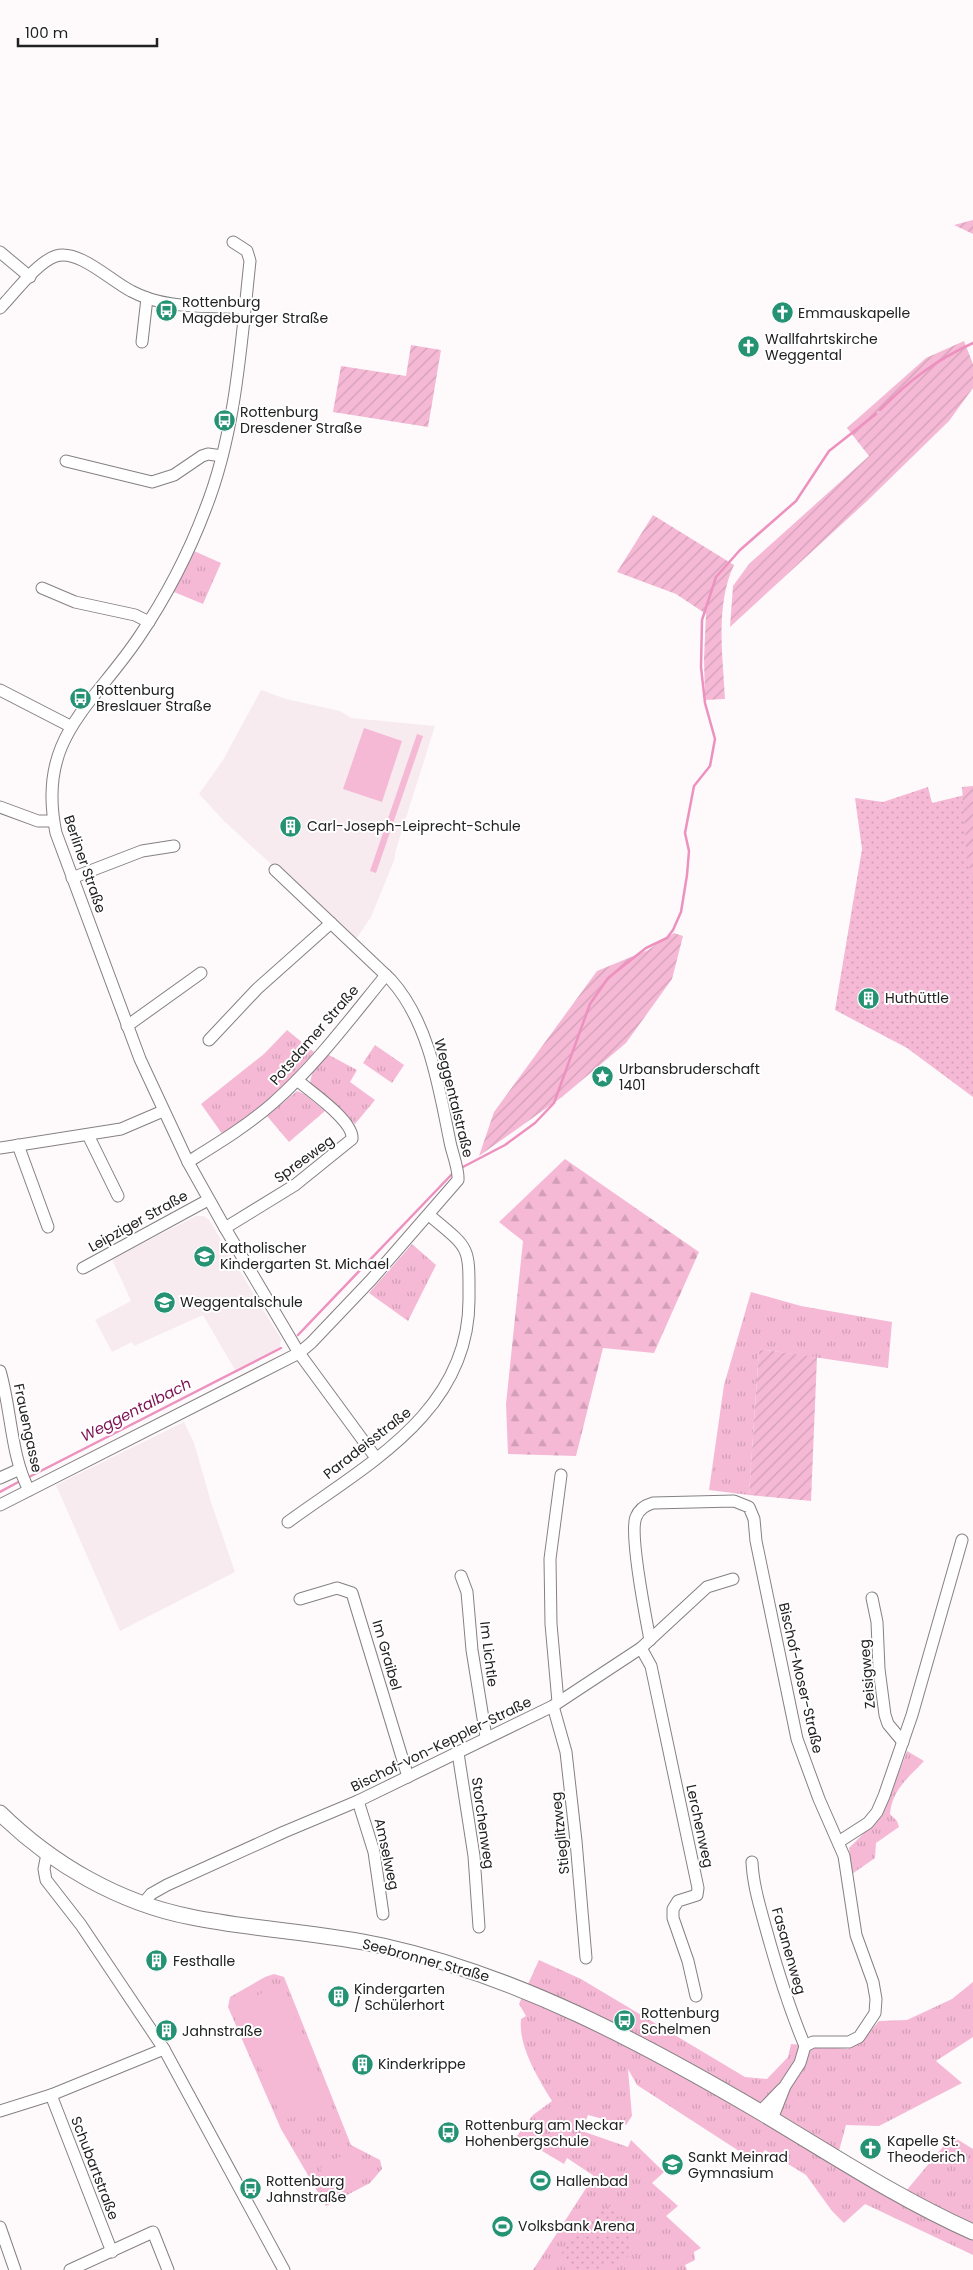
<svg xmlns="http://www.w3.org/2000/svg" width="973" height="2270" font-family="Poppins,sans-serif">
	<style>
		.built { fill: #f7ebf0 }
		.grass { fill: url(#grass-tufts) }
		.forest { fill: url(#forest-firs) }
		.park { fill: url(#park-dots) }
		.garden { fill: url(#garden-furrows) }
		.pitch { fill: #f5b9d5 }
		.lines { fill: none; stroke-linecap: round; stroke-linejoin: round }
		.stream { stroke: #ed91bf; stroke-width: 2.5 }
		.street-casing { stroke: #858183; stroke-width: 13 }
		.secondary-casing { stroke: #858183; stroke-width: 17 }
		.street { stroke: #fff; stroke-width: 11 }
		.secondary { stroke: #fff; stroke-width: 15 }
		.labels { text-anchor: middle; stroke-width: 4; stroke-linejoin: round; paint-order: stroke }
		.poi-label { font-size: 14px; fill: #222122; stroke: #fff; text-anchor: start }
		.street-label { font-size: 14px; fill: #222122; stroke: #fff }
		.water-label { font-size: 15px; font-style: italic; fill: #7e1154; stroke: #fff }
	</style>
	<defs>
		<pattern id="grass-tufts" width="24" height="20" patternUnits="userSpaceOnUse" patternTransform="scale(1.25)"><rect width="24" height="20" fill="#f5b9d5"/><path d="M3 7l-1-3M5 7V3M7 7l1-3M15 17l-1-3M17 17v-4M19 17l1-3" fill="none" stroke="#d29fb7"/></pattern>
		<pattern id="forest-firs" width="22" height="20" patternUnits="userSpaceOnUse" patternTransform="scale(1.25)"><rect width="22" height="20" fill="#f5b9d5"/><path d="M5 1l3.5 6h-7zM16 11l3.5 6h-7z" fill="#d29fb7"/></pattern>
		<pattern id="park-dots" width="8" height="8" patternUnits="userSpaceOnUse" patternTransform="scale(1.25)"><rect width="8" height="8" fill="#f5b9d5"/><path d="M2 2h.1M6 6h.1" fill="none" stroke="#d29fb7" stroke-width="1.8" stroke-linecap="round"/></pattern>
		<pattern id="garden-furrows" width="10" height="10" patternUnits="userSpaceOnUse" patternTransform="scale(1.25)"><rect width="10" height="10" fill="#f5b9d5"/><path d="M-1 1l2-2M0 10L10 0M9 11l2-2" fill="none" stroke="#d29fb7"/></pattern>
	</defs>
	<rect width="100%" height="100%" fill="#fefafc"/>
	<g class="built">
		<polygon points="261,690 286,699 340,711 351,718 435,726 395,853 395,858 371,917 355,941 225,822 199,794 223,760"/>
		<polygon points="196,1216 204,1216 209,1220 281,1339 280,1347 235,1370 203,1315 134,1346 132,1342 112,1352 95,1320 131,1301 112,1259"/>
		<polygon points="184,1422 194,1443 211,1502 235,1572 120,1631 56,1485"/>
	</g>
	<g class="grass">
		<polygon points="194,551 221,563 203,604 174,592"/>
		<path d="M287 1030 314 1052C287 1085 257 1111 223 1135L201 1104 264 1054Z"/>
		<polygon points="375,1045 404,1065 392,1083 363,1063"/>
		<polygon points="327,1054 357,1070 350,1082 375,1100 355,1124 310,1083 312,1074"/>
		<polygon points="297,1091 304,1094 325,1111 289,1142 267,1116"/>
		<polygon points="412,1244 436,1265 408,1321 369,1293"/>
		<polygon points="751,1292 801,1306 892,1322 888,1368 759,1349 749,1495 709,1490 724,1385"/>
		<path d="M907 1751 924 1761C908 1778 892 1790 890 1814L897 1821 899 1827 876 1843 875 1858 852 1874 849 1848 874 1823 890 1796Z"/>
		<path d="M539 1960 581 1979 745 2077 767 2079 788 2057 791 2044 848 2049 865 2037 879 2021 907 2020 952 1999 973 1982V2037L936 2061 962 2083 879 2126 846 2125 839 2151 906 2191 952 2136 973 2149V2255L865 2204 844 2223 832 2211 806 2175 765 2150 756 2162 637 2085 628 2069 632 2116 626 2125 588 2115 586 2120 580 2118 576 2129 628 2147 631 2140 664 2172 652 2183 678 2206 666 2216 701 2248 694 2252 695 2260 685 2265 687 2270H533L594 2176 567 2158 564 2164 517 2136 533 2115 552 2101C538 2078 518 2046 521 2019L526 2016 519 2004Z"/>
		<polygon points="274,1974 284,1977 351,2145 380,2160 382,2169 370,2183 326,2206 281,2129 228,2007 230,1997 265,1977"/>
	</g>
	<polygon class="forest" points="565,1159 699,1252 654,1353 603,1348 576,1456 508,1454 506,1404 523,1241 499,1222"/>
	<g class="park">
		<polygon points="928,787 932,803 973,793 973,1097 907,1048 835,1010 862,849 855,798 883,802"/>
		<path d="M611 2206 626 2224 632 2255 599 2270H570L562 2253C574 2225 584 2218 611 2206Z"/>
	</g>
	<g class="garden">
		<polygon points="973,220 973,234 954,225"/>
		<polygon points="964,341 973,364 973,388 949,421 867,501 730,627 733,586 749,564 869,456 847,428 926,358"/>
		<polygon points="411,345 441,350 428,427 333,412 341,366 406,376"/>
		<path d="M653 515 734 565C715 605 723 655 725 699L705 700 704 659 706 614 676 594 617 572Z"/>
		<polygon points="973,786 973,878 967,859 962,787"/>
		<polygon points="674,933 683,936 672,979 626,1043 562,1097 479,1156 494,1112 597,971 648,950"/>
		<polygon points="759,1349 817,1357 811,1501 749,1495"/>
	</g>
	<g class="pitch">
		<polygon points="364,728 402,741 382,802 343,789"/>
		<polygon points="417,734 423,736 376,873 370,871"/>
		<polygon points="281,1985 330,2101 283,2121 234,2005"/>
		<polygon points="348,2152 358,2170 330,2186 320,2168"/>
	</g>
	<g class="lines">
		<g class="stream">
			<path d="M880 410C910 380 934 361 973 343"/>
			<polyline points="461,1168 505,1145 535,1123 554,1103 590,1004 608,978 646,948 667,938 673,930 681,912 687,875 689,851 685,833 694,786 710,766 715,739 705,703 701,667 702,620 716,577 740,550 796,501 829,451 876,414"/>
			<polyline points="298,1335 454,1172"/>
			<polyline points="27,1478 281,1348"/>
			<polyline points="0,1492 22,1480"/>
		</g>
		<defs>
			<g id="street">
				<path d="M233 242 247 251 250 261C241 344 236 432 205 510 188 555 166 597 139 637 92 707 36 738 56 833L140 1059 188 1162 225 1228 299 1353 376 1458"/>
				<polyline points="0,252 30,277"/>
				<path d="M0 308C14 294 37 262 56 256 79 249 111 281 131 291 166 310 206 305 244 308"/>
				<polyline points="142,342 147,298"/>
				<polyline points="66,461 152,482 174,475 202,456 208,454 222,456"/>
				<polyline points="42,588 75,602 135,615 149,622"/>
				<polyline points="0,690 70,726"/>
				<polyline points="0,807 38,821 53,821"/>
				<polyline points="72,878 142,851 174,846"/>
				<polyline points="127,1026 201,973"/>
				<polyline points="209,1040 257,989 331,923"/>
				<polyline points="88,1135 118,1196"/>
				<polyline points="18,1145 48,1227"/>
				<polyline points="0,1148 121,1129 163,1111"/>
				<path d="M188 1162C217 1144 247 1126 273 1103 315 1066 350 1019 386 975"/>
				<path d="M225 1228 295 1185 352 1139C354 1121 311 1092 297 1080"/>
				<polyline points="83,1268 208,1200"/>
				<path d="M0 1371C11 1407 11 1458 29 1490"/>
				<polyline points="0,1478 20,1469"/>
				<path d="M0 1505 299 1353 311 1343 371 1280 458 1180C459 1169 452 1153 450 1142 439 1088 429 1022 391 980L275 870"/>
				<path d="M288 1522C366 1465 469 1412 469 1300 469 1245 471 1250 429 1215"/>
				<polyline points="461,1576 467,1592 472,1650 486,1737"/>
				<polyline points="872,1598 877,1622 879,1669 885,1715 888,1724 903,1742"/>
				<polyline points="300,1599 337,1588 352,1593 408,1777"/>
				<path d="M650 1640C646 1619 629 1533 636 1517 639 1509 646 1505 653 1503L734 1501 749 1507 754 1519 756 1541 797 1739 819 1799 844 1856 856 1935 873 1982 876 1999 875 2013 859 2037 849 2042H813L805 2046 800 2063 785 2086 772 2119"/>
				<polyline points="641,1648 651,1666 698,1888 697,1895 678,1901 673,1909 673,1918 688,1961 696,1996"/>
				<polyline points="558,1702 551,1624 550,1559 561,1475"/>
				<polyline points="553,1706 566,1752 576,1841 586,1958"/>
				<polyline points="458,1753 474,1856 479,1927"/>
				<polyline points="358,1801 374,1852 383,1914"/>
				<polyline points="840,1841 868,1823 877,1812 884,1796 912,1715 962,1540"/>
				<polyline points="47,1854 44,1869 46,1880 81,1925 164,2049 284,2270"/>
				<path d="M752 1862C753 1885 760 1907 766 1929 777 1969 789 2008 805 2046"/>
				<polyline points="143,1904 151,1894 167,1885 284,1832 358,1801 553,1706 641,1648 707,1587 733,1579"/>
				<polyline points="51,2095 112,2252"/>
				<polyline points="0,2111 51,2095 164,2049"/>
				<polyline points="760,2112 782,2089"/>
				<polyline points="0,2227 15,2270"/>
				<polyline points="70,2270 153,2232 168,2270"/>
			</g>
			<path id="secondary" d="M0 1813C52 1864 119 1903 191 1917 254 1930 320 1932 383 1946 518 1976 643 2043 762 2113 831 2154 899 2199 973 2232"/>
		</defs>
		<use href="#street" class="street-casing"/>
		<use href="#secondary" class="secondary-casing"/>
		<use href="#street" class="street"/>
		<use href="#secondary" class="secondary"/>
	</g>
	<defs>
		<symbol id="bus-disc" viewBox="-11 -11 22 22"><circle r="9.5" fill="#259373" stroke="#fff"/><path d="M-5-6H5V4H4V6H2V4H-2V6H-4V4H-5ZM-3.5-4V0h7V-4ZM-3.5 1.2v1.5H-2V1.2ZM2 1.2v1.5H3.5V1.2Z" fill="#fff"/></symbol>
		<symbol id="church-disc" viewBox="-11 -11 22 22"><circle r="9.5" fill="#259373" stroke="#fff"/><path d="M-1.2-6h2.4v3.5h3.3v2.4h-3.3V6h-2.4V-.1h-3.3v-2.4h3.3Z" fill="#fff"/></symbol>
		<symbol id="building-disc" viewBox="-11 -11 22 22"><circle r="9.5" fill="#259373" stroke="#fff"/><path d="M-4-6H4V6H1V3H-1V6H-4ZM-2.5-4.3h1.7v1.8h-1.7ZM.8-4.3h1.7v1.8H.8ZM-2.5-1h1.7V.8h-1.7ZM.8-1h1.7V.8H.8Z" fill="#fff"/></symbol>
		<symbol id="sight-disc" viewBox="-11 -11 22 22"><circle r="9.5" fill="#259373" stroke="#fff"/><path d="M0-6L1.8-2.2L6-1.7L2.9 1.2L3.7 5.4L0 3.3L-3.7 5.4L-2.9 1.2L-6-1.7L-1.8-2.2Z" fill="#fff"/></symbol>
		<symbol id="school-disc" viewBox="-11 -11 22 22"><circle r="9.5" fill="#259373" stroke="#fff"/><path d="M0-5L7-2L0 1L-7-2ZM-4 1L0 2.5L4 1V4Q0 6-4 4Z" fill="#fff"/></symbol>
		<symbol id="stadium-disc" viewBox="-11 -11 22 22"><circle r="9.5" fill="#259373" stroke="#fff"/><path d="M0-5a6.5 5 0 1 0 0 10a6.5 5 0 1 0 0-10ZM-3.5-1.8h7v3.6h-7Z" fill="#fff"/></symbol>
	</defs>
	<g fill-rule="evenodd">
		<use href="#bus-disc" x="154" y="298" width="25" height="25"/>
		<use href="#church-disc" x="770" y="300" width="25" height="25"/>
		<use href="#church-disc" x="736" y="334" width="25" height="25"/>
		<use href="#bus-disc" x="212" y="408" width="25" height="25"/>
		<use href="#bus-disc" x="68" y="686" width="25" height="25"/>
		<use href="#building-disc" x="278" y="814" width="25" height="25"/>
		<use href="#building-disc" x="856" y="986" width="25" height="25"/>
		<use href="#sight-disc" x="590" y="1064" width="25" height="25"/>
		<use href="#school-disc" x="192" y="1244" width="25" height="25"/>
		<use href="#school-disc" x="152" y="1290" width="25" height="25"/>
		<use href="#building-disc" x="144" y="1948" width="25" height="25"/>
		<use href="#building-disc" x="326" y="1984" width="25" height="25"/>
		<use href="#bus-disc" x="612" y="2008" width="25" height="25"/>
		<use href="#building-disc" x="154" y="2018" width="25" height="25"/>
		<use href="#building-disc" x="350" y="2052" width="25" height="25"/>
		<use href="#bus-disc" x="436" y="2120" width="25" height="25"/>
		<use href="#church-disc" x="858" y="2136" width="25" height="25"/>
		<use href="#school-disc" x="660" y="2152" width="25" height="25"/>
		<use href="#stadium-disc" x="528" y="2168" width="25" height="25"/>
		<use href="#bus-disc" x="238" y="2176" width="25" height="25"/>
		<use href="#stadium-disc" x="490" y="2214" width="25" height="25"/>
	</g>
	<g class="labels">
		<g class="poi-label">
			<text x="182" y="307">Rottenburg<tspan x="182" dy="16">Magdeburger Straße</tspan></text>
			<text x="798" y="318">Emmauskapelle</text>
			<text x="765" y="344">Wallfahrtskirche<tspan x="765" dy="16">Weggental</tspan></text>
			<text x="240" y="417">Rottenburg<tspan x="240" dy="16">Dresdener Straße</tspan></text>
			<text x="96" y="695">Rottenburg<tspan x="96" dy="16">Breslauer Straße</tspan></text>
			<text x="307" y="831">Carl-Joseph-Leiprecht-Schule</text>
			<text x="885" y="1003">Huthüttle</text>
			<text x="619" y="1074">Urbansbruderschaft<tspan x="619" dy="16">1401</tspan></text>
			<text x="220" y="1253">Katholischer<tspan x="220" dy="16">Kindergarten St. Michael</tspan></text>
			<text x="180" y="1307">Weggentalschule</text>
			<text x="173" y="1966">Festhalle</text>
			<text x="354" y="1994">Kindergarten<tspan x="354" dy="16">/ Schülerhort</tspan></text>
			<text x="641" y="2018">Rottenburg<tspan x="641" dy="16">Schelmen</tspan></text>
			<text x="182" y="2036">Jahnstraße</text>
			<text x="378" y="2069">Kinderkrippe</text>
			<text x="465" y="2130">Rottenburg am Neckar<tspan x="465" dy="16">Hohenbergschule</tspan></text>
			<text x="887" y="2146">Kapelle St.<tspan x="887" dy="16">Theoderich</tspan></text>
			<text x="688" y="2162">Sankt Meinrad<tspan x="688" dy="16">Gymnasium</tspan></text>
			<text x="266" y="2186">Rottenburg<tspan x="266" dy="16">Jahnstraße</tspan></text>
			<text x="556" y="2186">Hallenbad</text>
			<text x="518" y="2231">Volksbank Arena</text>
		</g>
		<g class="street-label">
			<text transform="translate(85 864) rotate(71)" y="5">Berliner Straße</text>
			<text transform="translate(314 1035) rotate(-49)" y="5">Potsdamer Straße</text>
			<text transform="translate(454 1098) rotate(76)" y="5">Weggentalstraße</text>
			<text transform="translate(304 1159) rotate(-36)" y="5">Spreeweg</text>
			<text transform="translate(138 1221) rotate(-29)" y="5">Leipziger Straße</text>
			<text transform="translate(28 1428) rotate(78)" y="5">Frauengasse</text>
			<text transform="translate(367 1443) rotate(-38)" y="5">Paradeisstraße</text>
			<text transform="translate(489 1654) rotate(83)" y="5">Im Lichtle</text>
			<text transform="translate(387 1655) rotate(74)" y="5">Im Graibel</text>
			<text transform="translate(867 1674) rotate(-95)" y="5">Zeisigweg</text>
			<text transform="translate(801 1678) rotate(77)" y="5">Bischof-Moser-Straße</text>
			<text transform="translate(441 1744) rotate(-26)" y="5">Bischof-von-Keppler-Straße</text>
			<text transform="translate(483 1823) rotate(82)" y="5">Storchenweg</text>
			<text transform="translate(700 1826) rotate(78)" y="5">Lerchenweg</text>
			<text transform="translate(560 1833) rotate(-96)" y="5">Stieglitzweg</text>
			<text transform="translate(387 1854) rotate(78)" y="5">Amselweg</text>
			<text transform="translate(789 1951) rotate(74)" y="5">Fasanenweg</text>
			<text transform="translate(426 1960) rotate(15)" y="5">Seebronner Straße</text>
			<text transform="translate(95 2168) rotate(69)" y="5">Schubartstraße</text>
		</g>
		<g class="water-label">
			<text transform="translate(136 1410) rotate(-27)" y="5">Weggentalbach</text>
		</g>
	</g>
	<path d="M18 38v8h139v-8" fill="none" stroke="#222122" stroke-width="2.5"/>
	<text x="25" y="38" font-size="15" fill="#222122" stroke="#ffffff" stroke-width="4" paint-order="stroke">100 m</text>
</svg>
